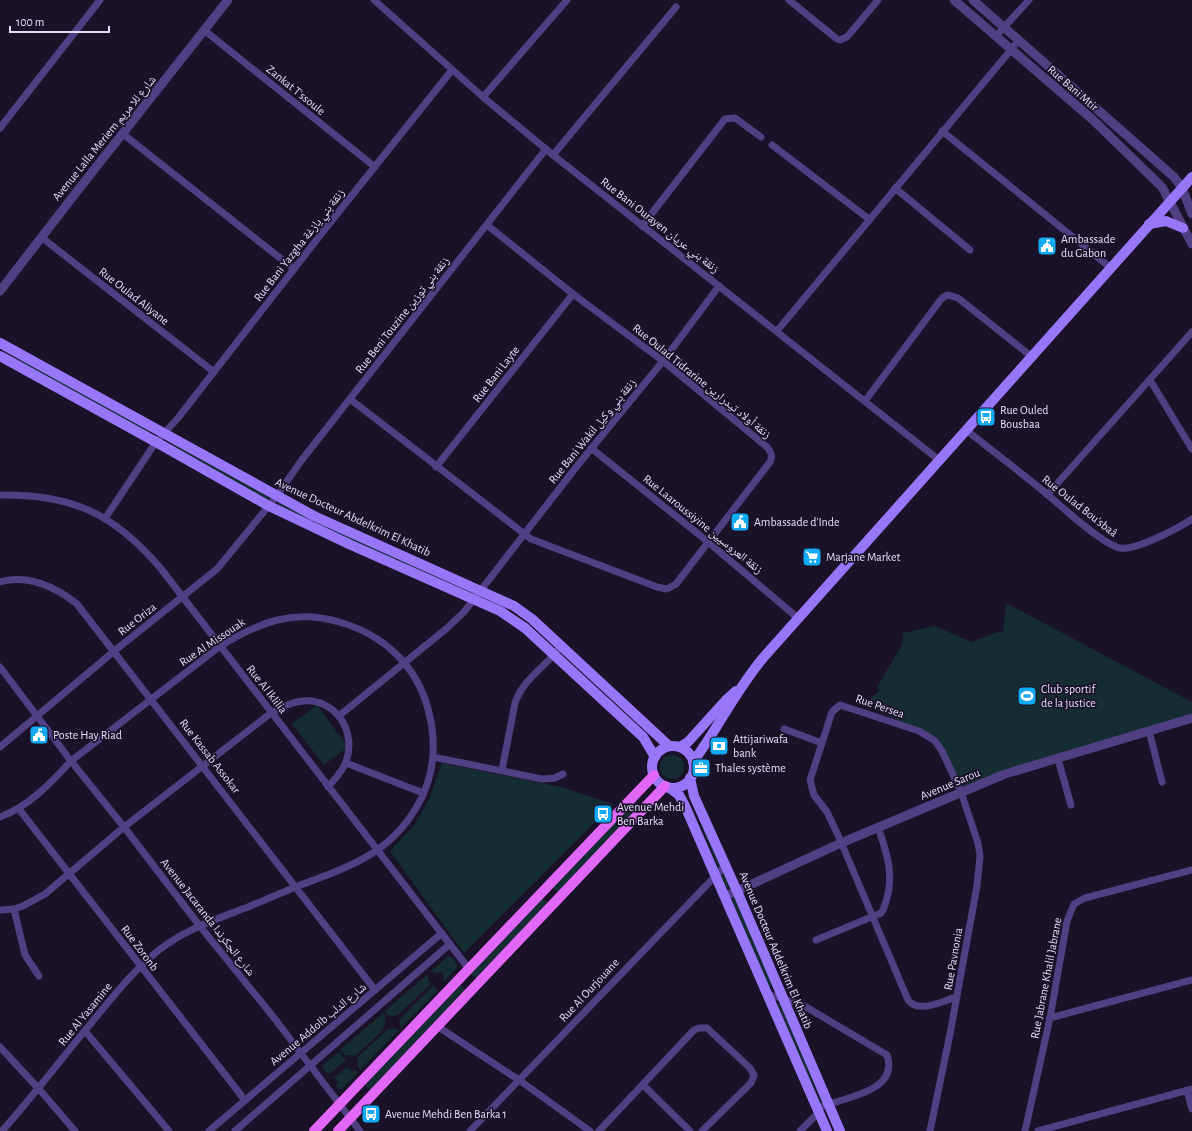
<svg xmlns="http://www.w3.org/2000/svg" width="1192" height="1131" font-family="'Alegreya Sans','Noto Naskh Arabic',sans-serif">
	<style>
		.green { fill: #152c32 }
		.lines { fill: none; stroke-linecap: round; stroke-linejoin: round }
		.minor { stroke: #513f84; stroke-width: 7 }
		.tertiary { stroke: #513f84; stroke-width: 9 }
		.secondary { stroke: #9777f7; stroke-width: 10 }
		.primary { stroke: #e168f7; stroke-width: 10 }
		.labels { text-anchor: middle; stroke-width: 3.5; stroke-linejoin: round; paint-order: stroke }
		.street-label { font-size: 12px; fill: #e6dbfd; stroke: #1a1228 }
		.poi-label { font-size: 12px; fill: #e6dbfd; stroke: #1a1228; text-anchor: start }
	</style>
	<rect width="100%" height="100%" fill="#1a1228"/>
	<g class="green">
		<polygon points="0,351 28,363 149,430 149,433 0,352"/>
		<polygon points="173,444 269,496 269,499 267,500 171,445"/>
		<polygon points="279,502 474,593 472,594 364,547 276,504"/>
		<polygon points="1006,603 1192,702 1192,714 964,787 938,740 864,704 880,690 877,687 902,645 903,633 935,626 971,642 997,632 1003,632"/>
		<polygon points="317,705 348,747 324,765 292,724"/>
		<circle cx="672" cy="767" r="12"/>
		<polygon points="442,763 561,787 613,804 464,953 390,851 414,826 430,797"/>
		<polygon points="635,801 641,806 558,893 552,887"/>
		<polygon points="693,806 730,887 729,889 727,889"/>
		<polygon points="542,898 548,904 476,979 470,973"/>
		<polygon points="733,898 735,898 772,985 771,986 768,985 732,900"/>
		<polygon points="447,957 452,957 458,966 444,982 443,973 430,972"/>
		<polygon points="428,974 428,980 431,984 399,1014 395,1016 387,1015 385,1011"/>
		<polygon points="460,985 465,990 370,1090 365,1085"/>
		<polygon points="433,986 438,990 401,1028 399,1021 401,1017"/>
		<polygon points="778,1003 781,1003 821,1103 820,1103 777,1004"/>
		<path d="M383 1013C395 1025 365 1046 355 1056L345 1055 340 1050Z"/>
		<polygon points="392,1028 399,1030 360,1070 357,1064 358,1057 388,1029 390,1030"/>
		<polygon points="339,1052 346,1060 329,1074 326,1073 322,1066"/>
		<polygon points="347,1067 353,1072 355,1070 358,1072 342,1089 338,1089 336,1086 339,1082 334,1078"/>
	</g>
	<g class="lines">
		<g class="minor">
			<polyline points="374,0 483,97 553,155 939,460"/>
			<polyline points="789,0 837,39 840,40 847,37 878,0"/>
			<polyline points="204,30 375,167"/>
			<polyline points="996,36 1029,0"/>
			<polyline points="483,97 567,0"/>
			<polyline points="0,128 100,0"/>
			<polyline points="942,131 1111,268"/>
			<polyline points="123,134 294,269"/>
			<polyline points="772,145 869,219"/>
			<polyline points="553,155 676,7"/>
			<polyline points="895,188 970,250"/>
			<polyline points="642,226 725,119 735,118 761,137"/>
			<polyline points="41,237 214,372"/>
			<polyline points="777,331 1019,40"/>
			<polyline points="1150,380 1192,449"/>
			<path d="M350 399 531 539 657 587 667 589 676 584 770 462C773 456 771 452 767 447L663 361 573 294 487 225"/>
			<polyline points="865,401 942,298 948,295 958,298 1032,357"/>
			<path d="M966 430C993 451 1020 472 1047 494 1061 506 1103 545 1120 548 1135 551 1179 528 1192 519"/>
			<polyline points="591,448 707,541 799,619"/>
			<polyline points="436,467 573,294"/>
			<path d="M0 495C73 494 115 514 162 570L469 969"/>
			<polyline points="1047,495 1192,332"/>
			<polyline points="106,517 156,442 178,418 329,224 452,70"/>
			<path d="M0 582C28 574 56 587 77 604L375 990"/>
			<polyline points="0,667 71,761 124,827 199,925 275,1019 360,1131"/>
			<polyline points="340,715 446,629 464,612 577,466 663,361 719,286"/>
			<polyline points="784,729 822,743"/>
			<polyline points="1149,731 1162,782"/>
			<polyline points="0,747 113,652 217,569 276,497 301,461 546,149"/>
			<polyline points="433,757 542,779 555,778 563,774"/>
			<polyline points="1058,759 1071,805"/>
			<polyline points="346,763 423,793"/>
			<path d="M502 770 515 703C523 680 542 669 557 651"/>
			<polyline points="19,809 244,1099"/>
			<path d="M0 817C28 807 51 783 71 761L219 647C257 623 294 608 339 622 382 634 416 664 428 709 436 738 435 769 422 797 395 852 352 866 298 886 281 893 265 900 248 907 217 919 186 929 159 950 135 969 116 993 97 1016 65 1054 35 1094 2 1131"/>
			<polyline points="14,909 25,955 39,976"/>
			<path d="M0 910 14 909 23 906 45 894 124 827 271 713C281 707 291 702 303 701 336 698 357 732 346 762 343 771 334 780 328 787"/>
			<path d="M816 940 881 913 883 910C896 880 888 856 878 827"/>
			<path d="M767 994 801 1004 887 1055C900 1093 841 1098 817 1108"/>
			<polyline points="1050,1018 1192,980"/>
			<polyline points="437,1026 519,1080 590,1131"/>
			<polyline points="85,1031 169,1131"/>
			<polyline points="0,1047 39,1089 75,1131"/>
			<polyline points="643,1085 690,1131"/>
			<polyline points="1187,1090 1192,1109"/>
			<polyline points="209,1131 442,933"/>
			<polyline points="235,1131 450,944"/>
			<polyline points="470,1131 726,865"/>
			<polyline points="599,1131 694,1030 699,1028 707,1028 750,1068 754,1075 751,1083 702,1131"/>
			<polyline points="800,1131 819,1112"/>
			<path d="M930 1131 950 1034 977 886 980 856 978 843 961 792 942 751 935 741 919 731 840 705 832 712 810 780 814 795 827 812 838 835 908 1000C919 1014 942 1001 957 997"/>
			<polyline points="1025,1131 1050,1018 1067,921 1074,904 1085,898 1192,870"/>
			<polyline points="1038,1131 1192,1089"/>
		</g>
		<g class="tertiary">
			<polyline points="954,0 1092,119 1162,187 1192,244"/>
			<polyline points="973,0 1174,177 1182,188 1192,214"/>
			<polyline points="0,291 78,190 228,0"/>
			<polyline points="726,896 841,843 1005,774 1192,718"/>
		</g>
		<g class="secondary">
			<polyline points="1149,224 1166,221 1183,228"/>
			<polyline points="0,343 314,516 514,606 532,619 669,746"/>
			<polyline points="0,356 156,442 269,506 351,545 500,611 525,628 643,737 655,757"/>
			<circle cx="673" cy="767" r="21"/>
			<polyline points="680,747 688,742 726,700 736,691"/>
			<path d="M693 762C718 728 736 690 763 658L1192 177"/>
			<polyline points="690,778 694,796 737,891 840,1131"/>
			<polyline points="668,787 679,795 685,806 827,1131"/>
		</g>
		<g class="primary">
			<polyline points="314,1131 654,775"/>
			<polyline points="338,1131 665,786"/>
		</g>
	</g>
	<defs>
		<symbol id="civic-square" viewBox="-11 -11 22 22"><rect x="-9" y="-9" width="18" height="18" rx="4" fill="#12aaf2" stroke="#1a1228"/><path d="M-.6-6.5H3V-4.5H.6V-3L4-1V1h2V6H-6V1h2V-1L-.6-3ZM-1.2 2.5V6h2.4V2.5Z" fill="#fff"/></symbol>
		<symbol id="bus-square" viewBox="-11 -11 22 22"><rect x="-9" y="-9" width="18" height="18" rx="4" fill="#12aaf2" stroke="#1a1228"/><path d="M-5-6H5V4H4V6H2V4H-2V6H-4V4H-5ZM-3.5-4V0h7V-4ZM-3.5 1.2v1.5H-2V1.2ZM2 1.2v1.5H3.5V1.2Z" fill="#fff"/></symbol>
		<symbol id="supermarket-square" viewBox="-11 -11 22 22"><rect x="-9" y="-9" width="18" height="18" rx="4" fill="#12aaf2" stroke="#1a1228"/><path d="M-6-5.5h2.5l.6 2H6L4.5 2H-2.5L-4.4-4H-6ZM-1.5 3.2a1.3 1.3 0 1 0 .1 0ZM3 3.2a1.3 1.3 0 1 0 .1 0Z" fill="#fff"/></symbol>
		<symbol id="stadium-square" viewBox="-11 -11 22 22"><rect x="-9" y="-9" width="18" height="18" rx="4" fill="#12aaf2" stroke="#1a1228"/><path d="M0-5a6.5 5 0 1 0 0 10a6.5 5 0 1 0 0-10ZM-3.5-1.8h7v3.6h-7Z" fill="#fff"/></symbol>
		<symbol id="bank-square" viewBox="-11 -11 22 22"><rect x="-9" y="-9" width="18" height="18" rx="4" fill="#12aaf2" stroke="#1a1228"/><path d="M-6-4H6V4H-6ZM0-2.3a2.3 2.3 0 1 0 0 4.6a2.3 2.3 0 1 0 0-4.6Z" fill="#fff"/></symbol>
		<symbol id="office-square" viewBox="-11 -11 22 22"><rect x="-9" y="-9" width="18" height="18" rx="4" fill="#12aaf2" stroke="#1a1228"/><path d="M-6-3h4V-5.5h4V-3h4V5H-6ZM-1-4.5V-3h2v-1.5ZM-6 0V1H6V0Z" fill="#fff"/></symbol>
	</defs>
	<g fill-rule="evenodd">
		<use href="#civic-square" x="1036" y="235" width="22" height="22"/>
		<use href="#bus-square" x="975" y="406" width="22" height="22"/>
		<use href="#civic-square" x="729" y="511" width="22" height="22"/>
		<use href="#supermarket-square" x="801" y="546" width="22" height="22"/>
		<use href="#stadium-square" x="1016" y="685" width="22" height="22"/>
		<use href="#civic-square" x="28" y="724" width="22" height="22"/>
		<use href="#bank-square" x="708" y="735" width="22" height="22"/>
		<use href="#office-square" x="690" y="757" width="22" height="22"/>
		<use href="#bus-square" x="592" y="803" width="22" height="22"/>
		<use href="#bus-square" x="360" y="1103" width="22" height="22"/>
	</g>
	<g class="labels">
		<g class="street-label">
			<text transform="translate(1073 88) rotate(41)" y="4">Rue Bani Mtir</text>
			<text transform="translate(296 90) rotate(39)" y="4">Zankat T'ssoule</text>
			<text transform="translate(104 138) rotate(-51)" y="4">Avenue Lalla Meriem شارع للا مريم</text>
			<text transform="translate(660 225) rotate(38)" y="4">Rue Bani Ourayen زنقة بني عريان</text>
			<text transform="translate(299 245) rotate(-52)" y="4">Rue Bani Yazgha زنقة بني يازغة</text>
			<text transform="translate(134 296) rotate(38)" y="4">Rue Oulad Aliyane</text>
			<text transform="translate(402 315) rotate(-52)" y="4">Rue Beni Touzine زنقة بني توزين</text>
			<text transform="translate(496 374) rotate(-52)" y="4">Rue Bani Layte</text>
			<text transform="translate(702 381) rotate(39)" y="4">Rue Oulad Tidrarine زنقة أولاد تيدرارين</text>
			<text transform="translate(592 431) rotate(-51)" y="4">Rue Bani Wakil زنقة بني وكيل</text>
			<text transform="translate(1080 506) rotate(38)" y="4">Rue Oulad Bou'sbaâ</text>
			<text transform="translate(353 517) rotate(25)" y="4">Avenue Docteur Abdelkrim El Khatib</text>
			<text transform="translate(703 524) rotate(39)" y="4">Rue Laaroussiyine زنقة العروسيين</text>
			<text transform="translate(137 619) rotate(-38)" y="4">Rue Oriza</text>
			<text transform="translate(212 642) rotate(-34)" y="4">Rue Al Missouak</text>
			<text transform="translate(267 689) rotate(52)" y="4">Rue Al Iklilia</text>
			<text transform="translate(880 706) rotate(19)" y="4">Rue Persea</text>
			<text transform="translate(210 756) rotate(52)" y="4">Rue Kassab Assokar</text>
			<text transform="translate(950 784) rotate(-23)" y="4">Avenue Sarou</text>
			<text transform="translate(208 917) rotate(52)" y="4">Avenue Jacaranda شارع الجكرندا</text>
			<text transform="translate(140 948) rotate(53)" y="4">Rue Zoronb</text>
			<text transform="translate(776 950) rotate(67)" y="4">Avenue Docteur Addelkrim El Khatib</text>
			<text transform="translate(953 959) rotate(-80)" y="4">Rue Pavnonia</text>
			<text transform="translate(1046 978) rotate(-79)" y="4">Rue Jabrane Khalil Jabrane</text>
			<text transform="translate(589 990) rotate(-47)" y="4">Rue Al Ourjouane</text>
			<text transform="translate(85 1014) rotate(-51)" y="4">Rue Al Yasamine</text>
			<text transform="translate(318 1024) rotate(-40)" y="4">Avenue Addolb شارع الدلب</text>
		</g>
		<g class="poi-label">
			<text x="1061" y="243">Ambassade<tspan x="1061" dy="14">du Gabon</tspan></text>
			<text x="1000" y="414">Rue Ouled<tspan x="1000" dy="14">Bousbaa</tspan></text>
			<text x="754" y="526">Ambassade d'Inde</text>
			<text x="826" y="561">Marjane Market</text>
			<text x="1041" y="693">Club sportif<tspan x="1041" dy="14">de la justice</tspan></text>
			<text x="53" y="739">Poste Hay Riad</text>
			<text x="733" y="743">Attijariwafa<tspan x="733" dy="14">bank</tspan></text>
			<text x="715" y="772">Thales système</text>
			<text x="617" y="811">Avenue Mehdi<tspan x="617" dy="14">Ben Barka</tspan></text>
			<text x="385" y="1118">Avenue Mehdi Ben Barka 1</text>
		</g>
	</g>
	<path d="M10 26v6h99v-6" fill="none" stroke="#e6dbfd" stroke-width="2"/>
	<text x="16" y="26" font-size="12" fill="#e6dbfd" stroke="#1a1228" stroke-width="3" paint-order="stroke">100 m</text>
</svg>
